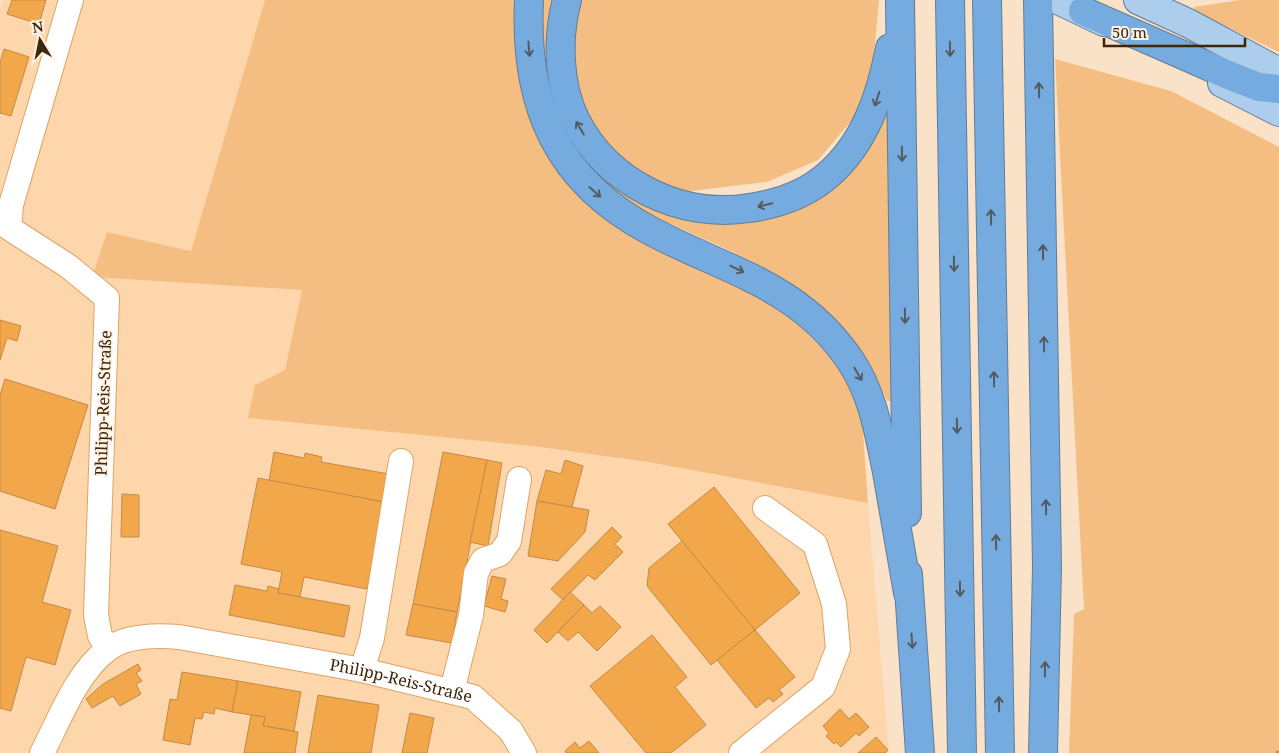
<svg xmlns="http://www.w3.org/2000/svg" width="1279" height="753" font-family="'Noto Serif',serif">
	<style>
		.built { fill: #fdd6ac }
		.green { fill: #f4be83 }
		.building { fill: #f2a74a; stroke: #c28a48 }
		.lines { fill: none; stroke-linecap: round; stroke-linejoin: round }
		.minor-casing { stroke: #dea463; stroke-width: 26 }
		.major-casing { stroke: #627c95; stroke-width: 30 }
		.highway-casing { stroke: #627c95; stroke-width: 30 }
		.path { stroke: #a79074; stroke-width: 3; stroke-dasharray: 4 4; stroke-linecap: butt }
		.minor { stroke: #fff; stroke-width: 24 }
		.major { stroke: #adcdec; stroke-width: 28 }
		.highway { stroke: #76abe0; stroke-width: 28 }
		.oneway { stroke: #545b5f }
		.labels { text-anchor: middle; stroke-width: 4; stroke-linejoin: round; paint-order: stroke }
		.street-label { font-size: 16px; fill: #3d2609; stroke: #fef1e5 }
	</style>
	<rect width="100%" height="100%" fill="#fae2c8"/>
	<polygon class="built" points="3,0 265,0 191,251 107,232 92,277 302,290 285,370 255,385 532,446 648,462 868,503 889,753 0,753 0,9"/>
	<g class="green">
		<path d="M265 0H879L873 65 858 113 818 160 767 182 691 191 678 211H776L887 103 892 401H887C837 293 773 270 671 224L659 242 730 276 792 318 833 360 861 405 868 503 648 462 532 446 248 418 255 385 285 370 302 290 92 277 107 232 191 251Z"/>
		<polygon points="1240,0 1279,0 1279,52 1196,12 1194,7"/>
		<polygon points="1055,59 1171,91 1279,147 1279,753 1069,753 1074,614 1084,609"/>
	</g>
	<g class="building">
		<polygon points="12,0 46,0 39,24 7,14"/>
		<polygon points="4,49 29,57 11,116 0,113 0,63"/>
		<polygon points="0,320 21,326 17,341 7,338 0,360"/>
		<polygon points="5,379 88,405 55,509 0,491 0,395"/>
		<polygon points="274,452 304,458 305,453 322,457 321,462 389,474 384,502 269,481"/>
		<polygon points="443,452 487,460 457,612 413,604"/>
		<polygon points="487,460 502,463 488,546 470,542"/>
		<polygon points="565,460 583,466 572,507 537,501 546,470 561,474"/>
		<polygon points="258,478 384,502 367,589 304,577 300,597 278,593 282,572 241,564"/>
		<polygon points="714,487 800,593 755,630 668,524"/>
		<polygon points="122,494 139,495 139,537 121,537"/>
		<polygon points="537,501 589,510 585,532 558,561 528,556"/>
		<polygon points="612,527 622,537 615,544 623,552 595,580 588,575 563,600 551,589"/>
		<polygon points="0,530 58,546 42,602 71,610 55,665 26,657 11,711 0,708"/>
		<polygon points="682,541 755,630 711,665 647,586 649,568"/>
		<polygon points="492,576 506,579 501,599 508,601 505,612 484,606"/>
		<polygon points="235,585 267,591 268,586 279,589 278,593 350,606 344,637 229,615"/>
		<polygon points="570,592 584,605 547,643 534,630"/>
		<polygon points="413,604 457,612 452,643 406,635"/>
		<polygon points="584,605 592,613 600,606 621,627 597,651 578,632 568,641 558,632"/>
		<polygon points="755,630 795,677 779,690 783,694 773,702 769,698 756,708 717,660"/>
		<polygon points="652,635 687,677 675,687 706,725 671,753 646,753 590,686"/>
		<polygon points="138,664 141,670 136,673 142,681 136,684 141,694 120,706 113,696 92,708 86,699 103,684"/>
		<polygon points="182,672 238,681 232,712 215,708 214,714 204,712 202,719 195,718 190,745 163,740 170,699 177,700"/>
		<polygon points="238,681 301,692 294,731 263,726 265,717 232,712"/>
		<polygon points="318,695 379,705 371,753 308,753"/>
		<polygon points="840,709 849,719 856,713 869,727 859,736 856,733 841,747 836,742 834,744 826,736 829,733 823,726"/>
		<polygon points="410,713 434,718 427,753 402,753"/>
		<polygon points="251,715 265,717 263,726 298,732 295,753 244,753"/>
		<polygon points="876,737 888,750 885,753 858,753"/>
		<polygon points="589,741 599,753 566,753 565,751 575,742 580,748"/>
	</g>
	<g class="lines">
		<defs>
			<g id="minor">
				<polyline points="71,0 11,205 9,228 68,266 107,298 96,615 100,636 108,649"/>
				<polyline points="362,670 372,638 401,461"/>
				<polyline points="452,691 471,615 476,573 483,560 500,554 509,541 519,479"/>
				<path id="s1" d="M42 753C60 719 76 673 108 649 127 635 156 635 179 637L362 670 473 697 511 731 524 753"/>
				<polyline points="741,753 823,687 838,649 834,604 815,544 765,508"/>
			</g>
			<g id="major">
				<polyline points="1058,0 1104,22"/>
				<polyline points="1138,0 1188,23 1279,72"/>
				<polyline points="1222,83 1279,112"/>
			</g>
			<g id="highway">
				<path d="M529 0C524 104 556 181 651 231 726 271 798 284 850 360 873 394 879 433 887 472 894 512 901 553 908 593"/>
				<path d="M567 0C557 37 558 84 575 119 607 183 680 219 749 208 778 204 805 195 828 175 865 143 881 95 890 48"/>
				<polyline points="900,0 907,513"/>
				<polyline points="950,0 962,753"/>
				<polyline points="987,0 1000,753"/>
				<polyline points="1038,0 1047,567 1043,753"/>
				<polyline points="1083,11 1233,77 1259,87 1279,89"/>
				<polyline points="908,574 920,753"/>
			</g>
		</defs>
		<use href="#minor" class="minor-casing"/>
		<use href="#major" class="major-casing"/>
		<use href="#highway" class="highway-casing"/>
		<polyline class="path" points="1276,753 1279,752"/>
		<use href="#minor" class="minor"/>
		<use href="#major" class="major"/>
		<use href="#highway" class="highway"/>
	</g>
	<defs><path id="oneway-shaft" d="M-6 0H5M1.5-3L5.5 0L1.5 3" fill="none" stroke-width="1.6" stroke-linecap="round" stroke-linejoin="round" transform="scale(1.25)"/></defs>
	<g class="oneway">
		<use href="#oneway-shaft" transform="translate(529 49) rotate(85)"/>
		<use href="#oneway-shaft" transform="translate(950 49) rotate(89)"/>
		<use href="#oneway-shaft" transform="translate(1039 90) rotate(-91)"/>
		<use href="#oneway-shaft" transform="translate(877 99) rotate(108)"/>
		<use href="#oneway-shaft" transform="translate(580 128) rotate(-121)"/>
		<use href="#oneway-shaft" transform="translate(902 154) rotate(89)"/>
		<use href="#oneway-shaft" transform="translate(595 192) rotate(42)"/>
		<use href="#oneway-shaft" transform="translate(765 205) rotate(167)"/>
		<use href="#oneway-shaft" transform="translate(991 217) rotate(-91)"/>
		<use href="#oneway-shaft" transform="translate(1043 252) rotate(-91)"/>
		<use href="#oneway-shaft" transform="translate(954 264) rotate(89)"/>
		<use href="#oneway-shaft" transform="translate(737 269) rotate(26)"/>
		<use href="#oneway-shaft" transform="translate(905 316) rotate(89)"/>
		<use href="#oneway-shaft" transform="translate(1044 344) rotate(-91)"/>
		<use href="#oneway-shaft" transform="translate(858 374) rotate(60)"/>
		<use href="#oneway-shaft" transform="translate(994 379) rotate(-91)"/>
		<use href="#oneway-shaft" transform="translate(957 426) rotate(89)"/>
		<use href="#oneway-shaft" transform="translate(1046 507) rotate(-91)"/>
		<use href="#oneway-shaft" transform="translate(996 542) rotate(-91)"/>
		<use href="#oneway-shaft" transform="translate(960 589) rotate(89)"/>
		<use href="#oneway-shaft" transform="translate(912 641) rotate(86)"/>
		<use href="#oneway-shaft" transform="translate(1045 669) rotate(-89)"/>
		<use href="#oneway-shaft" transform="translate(999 704) rotate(-91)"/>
	</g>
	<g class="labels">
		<g class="street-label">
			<text transform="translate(103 403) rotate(-88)" y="6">Philipp-Reis-Straße</text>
			<text dy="6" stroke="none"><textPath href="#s1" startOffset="424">Philipp-Reis-Straße</textPath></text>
		</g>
	</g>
	<g transform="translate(40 40) rotate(350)" stroke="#fef1e5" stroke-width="4" paint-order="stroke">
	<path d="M0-4L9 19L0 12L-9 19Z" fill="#3d2609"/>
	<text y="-8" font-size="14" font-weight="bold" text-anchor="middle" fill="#3d2609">N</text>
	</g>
	<path d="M1104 38v8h141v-8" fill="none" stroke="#3d2609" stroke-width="2.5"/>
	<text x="1112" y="38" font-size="15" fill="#3d2609" stroke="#fef1e5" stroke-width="4" paint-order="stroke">50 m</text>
</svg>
